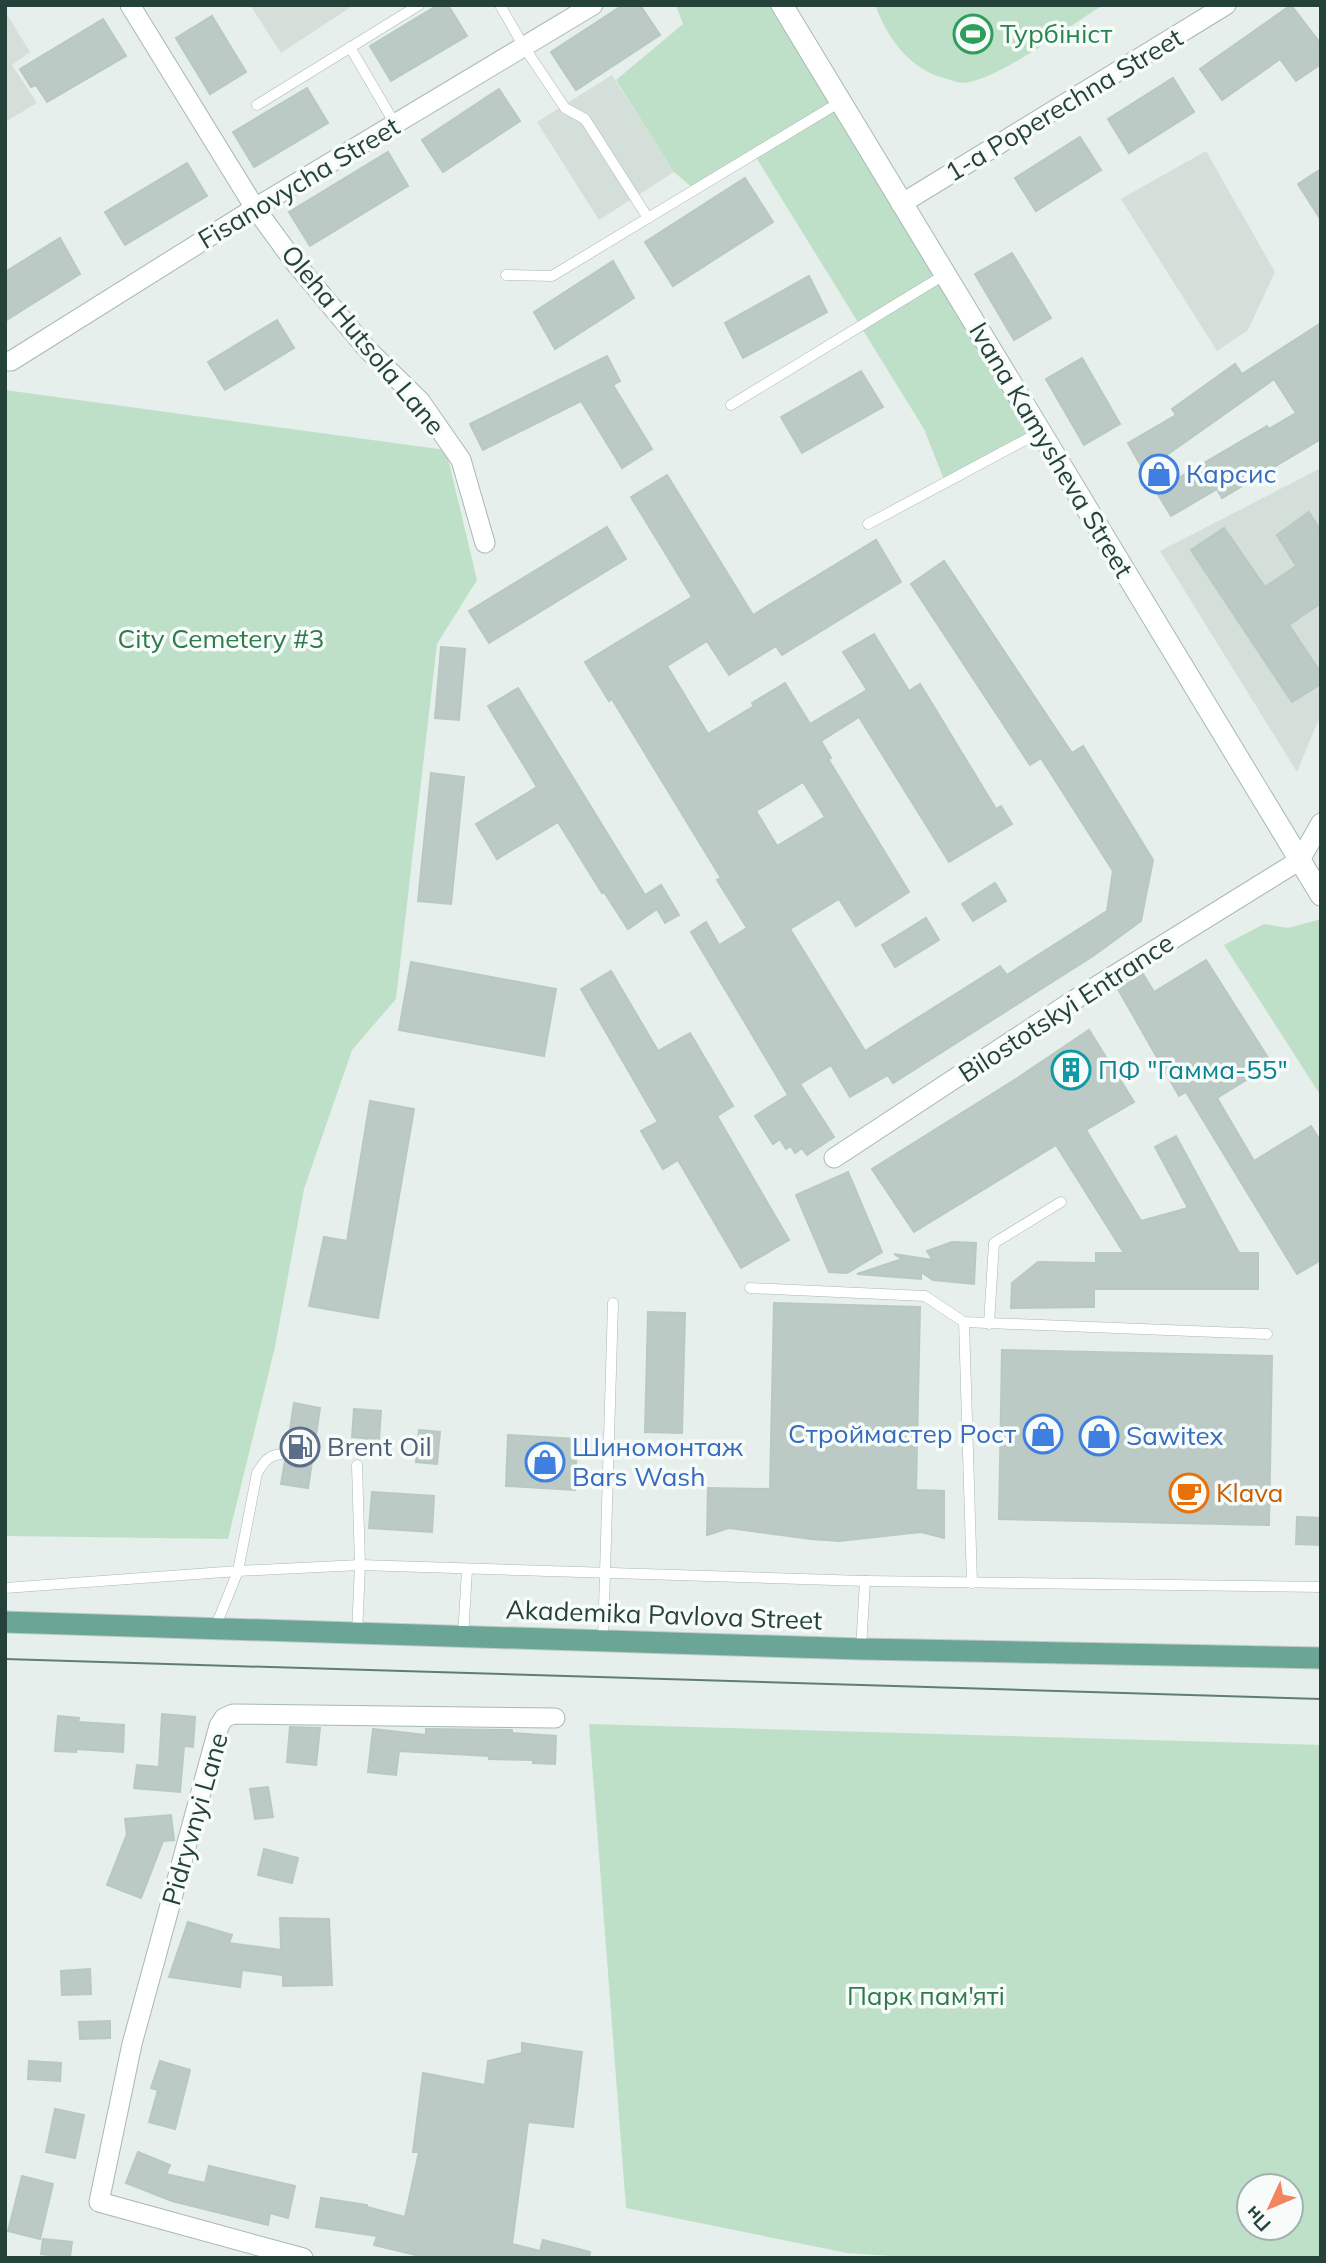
<svg xmlns="http://www.w3.org/2000/svg" width="1326" height="2263" font-family="Mulish,sans-serif">
	<style>
		.built { fill: #d4dfda }
		.green { fill: #bfe0c8; fill-rule: evenodd }
		.building { fill: #bbcac4; stroke: #b8c9c2; stroke-width: 2; fill-rule: evenodd }
		.lines { fill: none; stroke-linecap: round; stroke-linejoin: round }
		.lane-casing { stroke: #a8b8b2; stroke-width: 11 }
		.street-casing { stroke: #a8b8b2; stroke-width: 21 }
		.secondary-casing { stroke: #a4bbb3; stroke-width: 23 }
		.primary-casing { stroke: #c2cac8; stroke-width: 23 }
		.lane { stroke: #fff; stroke-width: 10 }
		.street { stroke: #fff; stroke-width: 19 }
		.secondary { stroke: #fff; stroke-width: 21 }
		.primary { stroke: #6aa596; stroke-width: 21 }
		.tram { stroke: #5f7d75; stroke-width: 2 }
		.labels { text-anchor: middle; stroke-width: 7; stroke-linejoin: round; paint-order: stroke }
		.leisure-label { font-size: 26px; fill: #27864d; stroke: #f7fbf9; text-anchor: start }
		.street-label { font-size: 26px; fill: #24423a; stroke: #f7fbf9 }
		.shop-label { font-size: 26px; fill: #366cbe; stroke: #f7fbf9; text-anchor: start }
		.park-label { font-size: 26px; fill: #2d7a4b; stroke: #f7fbf9 }
		.culture-label { font-size: 26px; fill: #0d838f; stroke: #f7fbf9; text-anchor: start }
		.service-label { font-size: 26px; fill: #4e5e75; stroke: #f7fbf9; text-anchor: start }
		.food-label { font-size: 26px; fill: #c56008; stroke: #f7fbf9; text-anchor: start }
	</style>
	<rect width="100%" height="100%" fill="#e6efeb"/>
	<g class="built">
		<polygon points="250,5 354,5 281,53"/>
		<polygon points="5,11 30,52 12,65 37,103 5,122"/>
		<polygon points="612,75 674,172 599,220 537,122"/>
		<polygon points="1206,151 1275,272 1248,330 1217,351 1121,199"/>
		<polygon points="1321,468 1321,714 1297,772 1160,551"/>
	</g>
	<g class="green">
		<polygon points="676,5 782,5 1040,432 945,482 924,429 754,154 695,190 674,172 616,80 683,24"/>
		<path d="M875 5H1103C1071 25 997 81 963 83 958 83 952 80 947 79 910 70 888 39 875 5Z"/>
		<polygon points="5,390 446,450 477,580 437,644 396,999 352,1050 304,1189 275,1347 228,1539 5,1536"/>
		<polygon points="1321,919 1321,1096 1224,945 1264,924 1288,928"/>
		<path d="M589 1724 1321 1745V2258H921L847 2253 626 2208ZM1291 2186V2228H1249V2186Z"/>
	</g>
	<g class="building">
		<polygon points="438,5 448,5 467,36 391,81 370,46"/>
		<polygon points="623,5 640,5 660,35 576,90 551,52"/>
		<polygon points="1291,5 1321,44 1321,64 1296,81 1280,59 1222,100 1200,69"/>
		<polygon points="212,16 246,72 210,94 176,38"/>
		<polygon points="103,19 126,56 47,102 36,85 31,87 20,69"/>
		<polygon points="1173,78 1194,112 1129,153 1108,119"/>
		<polygon points="307,88 328,123 254,167 233,132"/>
		<polygon points="499,89 520,121 443,172 422,140"/>
		<polygon points="1080,137 1101,170 1036,211 1015,178"/>
		<polygon points="388,152 408,186 310,246 289,212"/>
		<polygon points="187,163 207,196 125,245 105,212"/>
		<polygon points="1321,169 1321,220 1298,184"/>
		<polygon points="745,178 773,222 673,286 645,242"/>
		<polygon points="60,238 80,274 5,321 5,272"/>
		<polygon points="1012,253 1051,318 1014,340 975,274"/>
		<polygon points="613,261 634,298 555,349 534,312"/>
		<polygon points="809,276 827,312 743,358 725,323"/>
		<polygon points="277,320 294,348 225,390 208,362"/>
		<polygon points="1321,323 1321,439 1222,498 1217,489 1171,516 1156,491 1267,426 1269,429 1296,413 1274,379 1144,471 1128,443 1176,415 1172,409 1235,364 1242,374"/>
		<polygon points="607,356 620,381 613,385 652,449 622,468 581,401 483,450 470,424"/>
		<polygon points="1082,358 1120,424 1084,445 1046,379"/>
		<polygon points="861,371 883,407 802,453 781,417"/>
		<path d="M667 475 753 615 876 540 901 582 782 655 776 646 729 675 707 641 667 666 708 734 754 706 752 703 785 683 810 724 867 690 843 652 874 634 909 691 920 684 996 809 1001 806 1012 824 949 862 859 717 821 741 831 758 828 759 909 892 856 926 839 899 790 929 865 1051 1000 966 1007 975 1107 911 1113 871 1041 758 1030 765 911 584 944 561 1072 753 1083 746 1153 860 1141 921 1093 956 893 1083 888 1075 850 1097 831 1065 800 1084 834 1137 807 1155 802 1148 795 1153 791 1146 786 1149 780 1139 773 1144 755 1116 788 1095 691 932 706 922 719 945 747 928 717 880 721 878 612 699 609 701 585 662 692 597 631 497ZM803 782 825 817 777 846 756 811Z"/>
		<polygon points="1309,512 1321,531 1321,603 1289,625 1321,673 1321,684 1292,702 1191,550 1224,528 1265,587 1296,566 1277,535"/>
		<polygon points="607,527 626,559 489,643 469,611"/>
		<polygon points="441,647 465,649 459,720 435,718"/>
		<polygon points="518,688 645,895 661,885 679,915 665,923 657,909 628,929 604,892 602,893 558,822 497,859 476,824 537,787 488,706"/>
		<polygon points="431,773 464,777 451,904 418,901"/>
		<polygon points="995,883 1006,901 973,921 962,904"/>
		<polygon points="926,918 939,940 895,967 882,945"/>
		<polygon points="1206,960 1272,1064 1217,1098 1254,1161 1311,1126 1321,1142 1321,1260 1297,1274 1186,1092 1179,1096 1118,989 1143,974 1154,992"/>
		<polygon points="411,962 556,989 544,1056 399,1030"/>
		<polygon points="611,971 658,1051 690,1033 733,1106 717,1116 789,1240 741,1268 678,1160 663,1169 641,1131 658,1122 581,989"/>
		<polygon points="1089,1030 1134,1102 1086,1130 1141,1221 1188,1208 1155,1147 1176,1136 1239,1253 1258,1253 1258,1289 1094,1289 1094,1307 1011,1308 1012,1283 1038,1262 1096,1263 1096,1253 1124,1253 1056,1145 914,1232 872,1169 1016,1079"/>
		<polygon points="370,1101 414,1109 378,1318 309,1306 324,1237 347,1241"/>
		<polygon points="848,1172 882,1252 847,1273 829,1272 796,1195"/>
		<polygon points="952,1242 976,1243 974,1284 933,1280 921,1272 921,1279 857,1274 902,1259 894,1254 933,1260 927,1251"/>
		<polygon points="774,1303 920,1307 916,1490 944,1491 944,1538 921,1532 839,1541 811,1539 729,1528 707,1535 708,1488 770,1489"/>
		<polygon points="648,1312 685,1313 682,1433 645,1432"/>
		<polygon points="1002,1350 1272,1356 1269,1525 999,1519"/>
		<polygon points="294,1403 320,1408 308,1488 281,1484 285,1461 289,1456 287,1449"/>
		<polygon points="354,1409 381,1411 379,1440 352,1437"/>
		<polygon points="419,1430 440,1432 437,1464 416,1462"/>
		<polygon points="508,1435 577,1439 575,1490 506,1486"/>
		<polygon points="372,1492 434,1496 432,1532 369,1528"/>
		<polygon points="1297,1517 1321,1518 1321,1545 1296,1544"/>
		<polygon points="162,1714 195,1717 193,1747 184,1746 180,1792 134,1788 137,1765 159,1767"/>
		<polygon points="58,1716 79,1718 78,1722 124,1725 123,1752 76,1749 76,1752 55,1751"/>
		<polygon points="290,1727 320,1728 316,1765 287,1762"/>
		<polygon points="373,1729 426,1735 426,1729 512,1730 512,1733 556,1736 555,1764 533,1763 533,1760 489,1759 489,1756 399,1751 396,1775 368,1772"/>
		<polygon points="268,1787 273,1817 255,1819 250,1789"/>
		<polygon points="171,1815 174,1840 163,1841 141,1898 107,1885 127,1834 125,1819"/>
		<polygon points="264,1849 298,1858 292,1883 258,1875"/>
		<polygon points="280,1918 329,1919 332,1985 283,1986 283,1975 242,1970 240,1987 169,1977 188,1922 232,1935 229,1943 281,1950"/>
		<polygon points="90,1969 91,1994 62,1995 61,1971"/>
		<polygon points="110,2021 110,2038 80,2039 79,2022"/>
		<polygon points="522,2043 582,2052 573,2127 528,2122 512,2244 540,2251 543,2240 590,2252 589,2258 415,2258 416,2255 374,2245 377,2236 316,2227 321,2198 367,2205 367,2207 405,2217 419,2152 413,2152 423,2073 485,2085 488,2061 522,2053"/>
		<polygon points="29,2061 61,2063 60,2081 28,2079"/>
		<polygon points="160,2061 190,2070 175,2129 149,2122 158,2090 151,2088"/>
		<polygon points="55,2109 84,2115 75,2158 46,2152"/>
		<polygon points="138,2152 170,2165 166,2174 205,2183 209,2166 295,2186 288,2218 270,2213 268,2225 172,2201 126,2183"/>
		<polygon points="22,2176 53,2184 40,2239 8,2231"/>
		<polygon points="43,2239 72,2242 70,2257 41,2254"/>
	</g>
	<g class="lines">
		<defs>
			<g id="lane">
				<polyline points="500,5 524,47 565,108 585,119 648,218"/>
				<polyline points="350,47 395,124"/>
				<polyline points="257,105 419,5"/>
				<polyline points="506,275 552,276 840,102"/>
				<polyline points="731,405 944,275"/>
				<polyline points="868,524 1040,432"/>
				<polyline points="750,1288 925,1296 964,1322 1267,1334"/>
				<polyline points="964,1322 972,1583"/>
				<polyline points="989,1324 994,1243 1061,1202"/>
				<polyline points="357,1465 360,1565 357,1634"/>
				<path d="M5 1588 238 1571 257 1473C264 1462 268 1455 282 1454"/>
				<polyline points="215,1628 238,1571 360,1565 865,1581 1321,1587"/>
				<polyline points="463,1637 467,1570"/>
				<polyline points="603,1640 613,1303"/>
				<polyline points="861,1649 865,1581"/>
			</g>
			<g id="street">
				<polyline points="130,5 255,208 296,264 368,350 420,401 461,460 485,543"/>
				<polyline points="901,204 1226,5"/>
				<polyline points="5,361 11,361 255,208 593,5"/>
				<polyline points="834,1158 1071,1002 1300,860 1321,823"/>
				<polyline points="303,2258 99,2202 132,2044 219,1726 224,1718 233,1714 555,1718"/>
			</g>
			<polyline id="secondary" points="782,5 1321,895"/>
			<polyline id="primary" points="5,1622 861,1649 1321,1658"/>
		</defs>
		<use href="#lane" class="lane-casing"/>
		<use href="#street" class="street-casing"/>
		<use href="#secondary" class="secondary-casing"/>
		<use href="#primary" class="primary-casing"/>
		<use href="#lane" class="lane"/>
		<use href="#street" class="street"/>
		<use href="#secondary" class="secondary"/>
		<use href="#primary" class="primary"/>
		<polyline class="tram" points="5,1659 1321,1699"/>
	</g>
	<defs>
		<symbol id="stadium-ring" viewBox="-11 -11 22 22"><circle r="9.5" fill="#f7fbf9" stroke="#2e9e5b" stroke-width="1.5"/><path d="M0-5a6.5 5 0 1 0 0 10a6.5 5 0 1 0 0-10ZM-3.5-1.8h7v3.6h-7Z" fill="#2e9e5b"/></symbol>
		<symbol id="shop-ring" viewBox="-11 -11 22 22"><circle r="9.5" fill="#f7fbf9" stroke="#3f7fe0" stroke-width="1.5"/><path d="M-5-2.5h2.3a2.7 3.5 0 0 1 5.4 0H5L5.5 6h-11ZM-1.5-2.5h3a1.5 2.3 0 0 0-3 0Z" fill="#3f7fe0"/></symbol>
		<symbol id="building-ring" viewBox="-11 -11 22 22"><circle r="9.5" fill="#f7fbf9" stroke="#0f9aa8" stroke-width="1.5"/><path d="M-4-6H4V6H1V3H-1V6H-4ZM-2.5-4.3h1.7v1.8h-1.7ZM.8-4.3h1.7v1.8H.8ZM-2.5-1h1.7V.8h-1.7ZM.8-1h1.7V.8H.8Z" fill="#0f9aa8"/></symbol>
		<symbol id="fuel-ring" viewBox="-11 -11 22 22"><circle r="9.5" fill="#f7fbf9" stroke="#5c6f8a" stroke-width="1.5"/><path d="M-5.5-6h7V0h2V4h1.3V-2.5L3-4.5l.8-.8L6-3V5H2.5V1h-1V6h-7ZM-4.2-4.7v3.2H.2V-4.7Z" fill="#5c6f8a"/></symbol>
		<symbol id="cafe-ring" viewBox="-11 -11 22 22"><circle r="9.5" fill="#f7fbf9" stroke="#e8710a" stroke-width="1.5"/><path d="M-5.5-4.5H6V0H3Q3 3.5 0 3.5H-2.5Q-5.5 3.5-5.5 0ZM3-3.2v2h1.7v-2ZM-6 4.5H4V6H-6Z" fill="#e8710a"/></symbol>
	</defs>
	<g fill-rule="evenodd">
		<use href="#stadium-ring" x="951" y="12" width="44" height="44"/>
		<use href="#shop-ring" x="1137" y="452" width="44" height="44"/>
		<use href="#building-ring" x="1049" y="1048" width="44" height="44"/>
		<use href="#shop-ring" x="1021" y="1412" width="44" height="44"/>
		<use href="#shop-ring" x="1077" y="1414" width="44" height="44"/>
		<use href="#fuel-ring" x="278" y="1425" width="44" height="44"/>
		<use href="#shop-ring" x="523" y="1440" width="44" height="44"/>
		<use href="#cafe-ring" x="1167" y="1471" width="44" height="44"/>
	</g>
	<g class="labels">
		<g class="leisure-label">
			<text x="1000" y="43">Турбініст</text>
		</g>
		<g class="street-label">
			<text transform="translate(1064 105) rotate(-31)" y="9">1-a Poperechna Street</text>
			<text transform="translate(299 183) rotate(-31)" y="9">Fisanovycha Street</text>
			<text transform="translate(363 340) rotate(50)" y="9">Oleha Hutsola Lane</text>
			<text transform="translate(1051 450) rotate(59)" y="9">Ivana Kamysheva Street</text>
			<text transform="translate(1066 1008) rotate(-33)" y="9">Bilostotskyi Entrance</text>
			<text transform="translate(664 1615) rotate(2)" y="9">Akademika Pavlova Street</text>
			<text transform="translate(195 1819) rotate(-74)" y="9">Pidryvnyi Lane</text>
		</g>
		<g class="shop-label">
			<text x="1186" y="483">Карсис</text>
			<text x="1016" y="1443" text-anchor="end">Строймастер Рост</text>
			<text x="1126" y="1445">Sawitex</text>
			<text x="572" y="1456">Шиномонтаж<tspan x="572" dy="30">Bars Wash</tspan></text>
		</g>
		<g class="park-label">
			<text x="221" y="648">City Cemetery #3</text>
			<text x="926" y="2005">Парк пам'яті</text>
		</g>
		<g class="culture-label">
			<text x="1098" y="1079">ПФ "Гамма-55"</text>
		</g>
		<g class="service-label">
			<text x="327" y="1456">Brent Oil</text>
		</g>
		<g class="food-label">
			<text x="1216" y="1502">Klava</text>
		</g>
	</g>
	<rect width="1326" height="2263" fill="none" stroke="#24423a" stroke-width="14"/>
	<g transform="translate(1270 2207) rotate(226)"><circle r="33" fill="#f7fbf9" stroke="#a3b1ad" stroke-width="2"/>
	<path d="M0-5L12 26L0 18L-12 26Z" fill="#f4845f"/>
	<text y="-10" font-size="19" font-weight="bold" text-anchor="middle" fill="#24423a">Пн</text>
	</g>
</svg>
